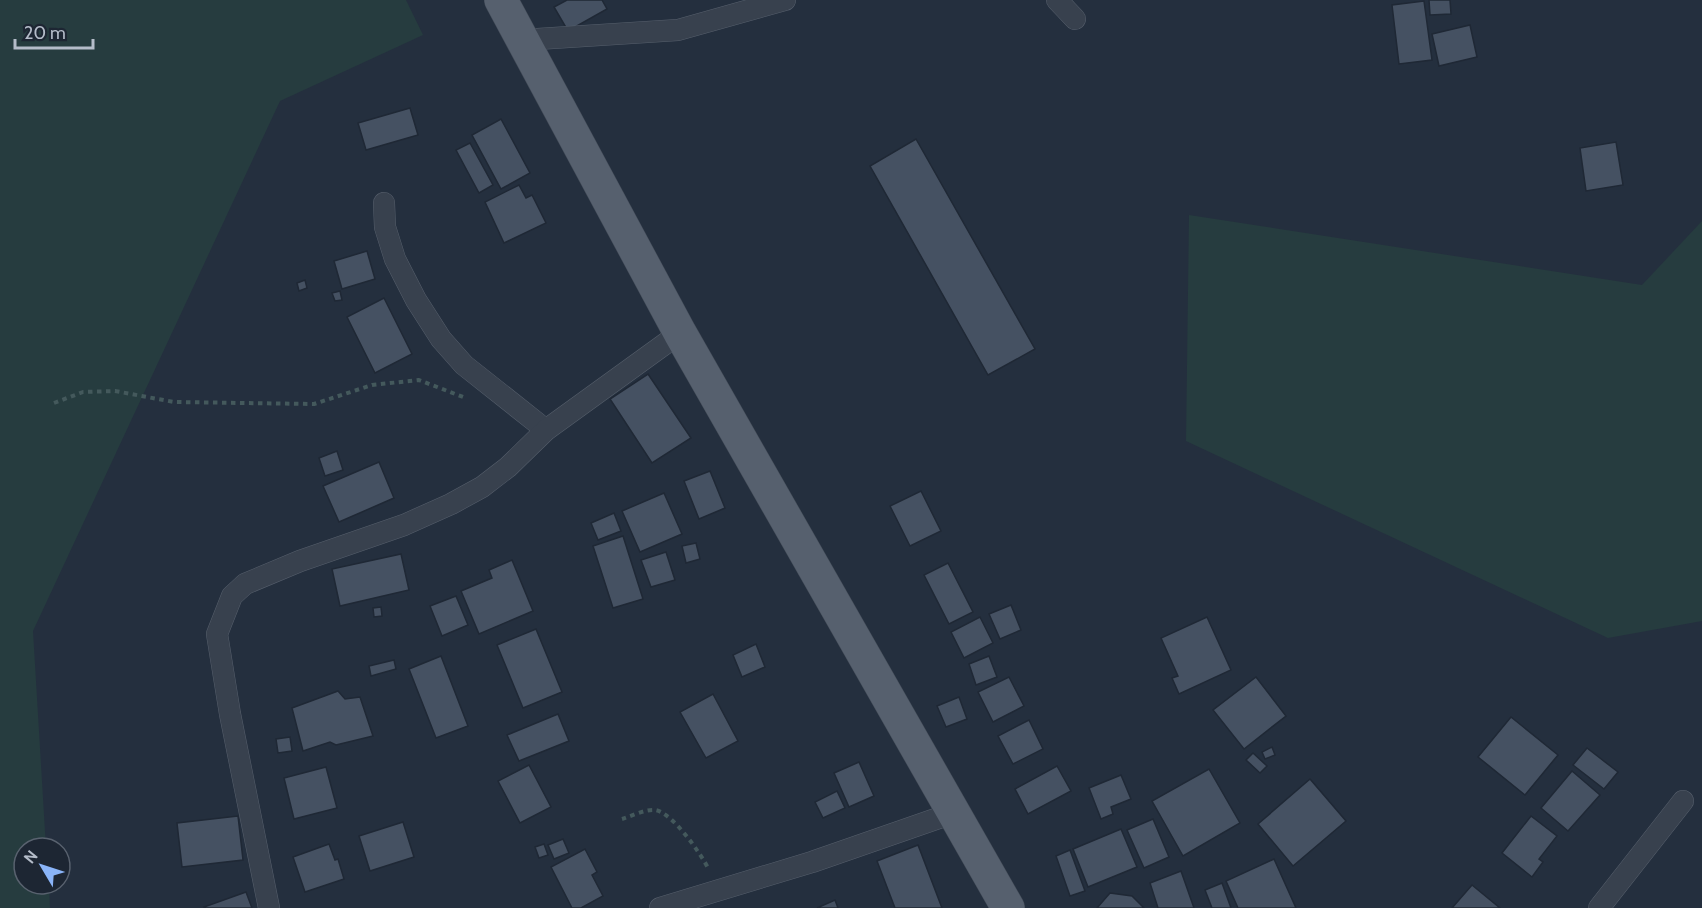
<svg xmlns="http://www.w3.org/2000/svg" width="1702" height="908" font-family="Cabin,sans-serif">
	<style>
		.green { fill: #263c3f }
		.building { fill: #455162; stroke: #1f2835; stroke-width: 1.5 }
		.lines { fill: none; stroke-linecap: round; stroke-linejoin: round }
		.minor-casing { stroke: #565f6c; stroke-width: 22 }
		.primary-casing { stroke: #414a57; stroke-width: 34 }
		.path { stroke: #44595c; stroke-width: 4; stroke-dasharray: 4.5 4.5; stroke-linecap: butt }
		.minor { stroke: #38414e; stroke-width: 21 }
		.primary { stroke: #56606e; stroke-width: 33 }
	</style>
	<rect width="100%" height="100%" fill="#242f3e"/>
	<g class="green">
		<polygon points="0,0 406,0 423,35 280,101 33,631 46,848 24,848 24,884 49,884 50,908 0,908"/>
		<polygon points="1189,215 1642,285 1702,221 1702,621 1608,638 1186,441"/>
	</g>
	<g class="building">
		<polygon points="567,0 602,0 607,9 568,31 554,7"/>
		<polygon points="1429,0 1450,0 1451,14 1430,15"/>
		<polygon points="1424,1 1432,60 1399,64 1392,5"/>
		<polygon points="1470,25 1477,57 1439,66 1432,34"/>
		<polygon points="410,108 418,135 366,150 358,123"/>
		<polygon points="501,119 530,173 501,189 472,135"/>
		<polygon points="916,139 1035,349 988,375 870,166"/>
		<polygon points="1616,142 1623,185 1586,191 1580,148"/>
		<polygon points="470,143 493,185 479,193 456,150"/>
		<polygon points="519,185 526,198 532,195 546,223 504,243 485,202"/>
		<polygon points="367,251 375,279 342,289 334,261"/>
		<polygon points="305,280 307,288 299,291 297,283"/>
		<polygon points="340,291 342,300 335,301 332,293"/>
		<polygon points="384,298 412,354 375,373 347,317"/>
		<polygon points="648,374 691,438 652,463 610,399"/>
		<polygon points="337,451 343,470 325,476 319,458"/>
		<polygon points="379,462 394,498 339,522 323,486"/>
		<polygon points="710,471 725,508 699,519 684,481"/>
		<polygon points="921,491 941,531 910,546 890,506"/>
		<polygon points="664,493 682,534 640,552 622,511"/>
		<polygon points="614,513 621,531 598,540 591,523"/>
		<polygon points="623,536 643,599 613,608 593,546"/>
		<polygon points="696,543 700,559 686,563 682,546"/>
		<polygon points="666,552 675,580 651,587 641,560"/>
		<polygon points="401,554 409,590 340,606 332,569"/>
		<polygon points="512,560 533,611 479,634 461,591 492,578 489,570"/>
		<polygon points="948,563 973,612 949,624 924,575"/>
		<polygon points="456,596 468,625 442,636 430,606"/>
		<polygon points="1011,605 1021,630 1000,639 989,614"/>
		<polygon points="381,607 382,616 374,617 373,608"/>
		<polygon points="980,617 993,643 964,658 951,632"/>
		<polygon points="1207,617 1231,670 1179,694 1172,678 1178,676 1161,638"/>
		<polygon points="536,629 562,692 523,708 497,645"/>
		<polygon points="756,644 765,667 742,677 733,655"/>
		<polygon points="441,656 468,726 436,738 409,669"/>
		<polygon points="989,656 997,677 976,685 969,664"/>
		<polygon points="394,660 396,669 371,676 369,666"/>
		<polygon points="1009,677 1024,706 993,722 978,692"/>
		<polygon points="1256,677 1286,716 1244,749 1213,710"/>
		<polygon points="338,691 345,699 360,697 373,736 336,745 330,742 303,751 292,708"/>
		<polygon points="713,694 738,741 706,758 680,712"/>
		<polygon points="959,697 967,719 946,727 937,706"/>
		<polygon points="558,714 569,741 519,761 507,735"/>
		<polygon points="1511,717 1558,755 1525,795 1478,757"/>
		<polygon points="1029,720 1043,749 1013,764 998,736"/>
		<polygon points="290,737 292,751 278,753 276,739"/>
		<polygon points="1272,747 1275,755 1265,759 1262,752"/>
		<polygon points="1587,748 1618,772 1604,789 1573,765"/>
		<polygon points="1253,753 1267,766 1260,773 1246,760"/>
		<polygon points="859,762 874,796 849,807 834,773"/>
		<polygon points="529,765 551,807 520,823 498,781"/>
		<polygon points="1057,766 1071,791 1028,814 1015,789"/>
		<polygon points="326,767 337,808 294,819 284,778"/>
		<polygon points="1209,769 1240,823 1183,856 1152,801"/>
		<polygon points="1572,771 1600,795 1568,831 1541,808"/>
		<polygon points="1121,775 1131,799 1111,807 1113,814 1101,819 1089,788"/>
		<polygon points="1310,779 1346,821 1293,866 1258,824"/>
		<polygon points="837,791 845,808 823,818 815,802"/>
		<polygon points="238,816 243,860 182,867 177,823"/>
		<polygon points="1531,816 1557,836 1539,859 1543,862 1532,877 1502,853"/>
		<polygon points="1153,819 1169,857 1144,868 1127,830"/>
		<polygon points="403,822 414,857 370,871 359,836"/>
		<polygon points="1121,829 1137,867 1088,887 1073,849"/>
		<polygon points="563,839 569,853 554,859 548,845"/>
		<polygon points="329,844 335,860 338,859 344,879 305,892 293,857"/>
		<polygon points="544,844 548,855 539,858 535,847"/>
		<polygon points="918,845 942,908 895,908 877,861"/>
		<polygon points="585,849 597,872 592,875 603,896 581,908 572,908 551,867"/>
		<polygon points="1070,850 1085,891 1070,896 1056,856"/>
		<polygon points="1274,859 1296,908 1238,908 1226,881"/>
		<polygon points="1181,871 1194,908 1158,908 1150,883"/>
		<polygon points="1222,883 1231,908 1212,908 1205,890"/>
		<polygon points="1472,885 1500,908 1452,908"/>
		<polygon points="246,892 252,908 205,908 204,907"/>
		<polygon points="1110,893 1132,896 1144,908 1097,908"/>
		<polygon points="835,900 838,908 817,908"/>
	</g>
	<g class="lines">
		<defs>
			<g id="minor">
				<polyline points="1057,0 1075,19"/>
				<polyline points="522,40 678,30 785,0"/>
				<polyline points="384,203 385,227 395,259 416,300 441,339 464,365 546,430"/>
				<polyline points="269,908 230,714 217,634 232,596 245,584 300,561 404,525 451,504 482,487 508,467 546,430 680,333"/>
				<polyline points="660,908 812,862 953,813"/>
				<polyline points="1599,908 1683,801"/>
			</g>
			<polyline id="primary" points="501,0 680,333 1008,908"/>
		</defs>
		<use href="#minor" class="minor-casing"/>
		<use href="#primary" class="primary-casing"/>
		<g class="path">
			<polyline points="54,403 83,392 115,391 174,402 314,404 372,385 419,380 463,397"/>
			<path d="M622 819C632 816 645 809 655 810 672 812 702 855 709 870"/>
		</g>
		<use href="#minor" class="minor"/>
		<use href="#primary" class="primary"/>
	</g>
	<g transform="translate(42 866) rotate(309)"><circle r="28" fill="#1d2633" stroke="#59626f" stroke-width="1.5"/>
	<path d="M0-4.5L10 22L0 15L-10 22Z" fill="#8ab4f8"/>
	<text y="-9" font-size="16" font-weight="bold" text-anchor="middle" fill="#b4bcc9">N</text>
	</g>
	<path d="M15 39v9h78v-9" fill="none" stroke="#b4bcc9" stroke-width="3"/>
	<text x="24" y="39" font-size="18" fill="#b4bcc9" stroke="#1d2633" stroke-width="4.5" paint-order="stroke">20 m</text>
</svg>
